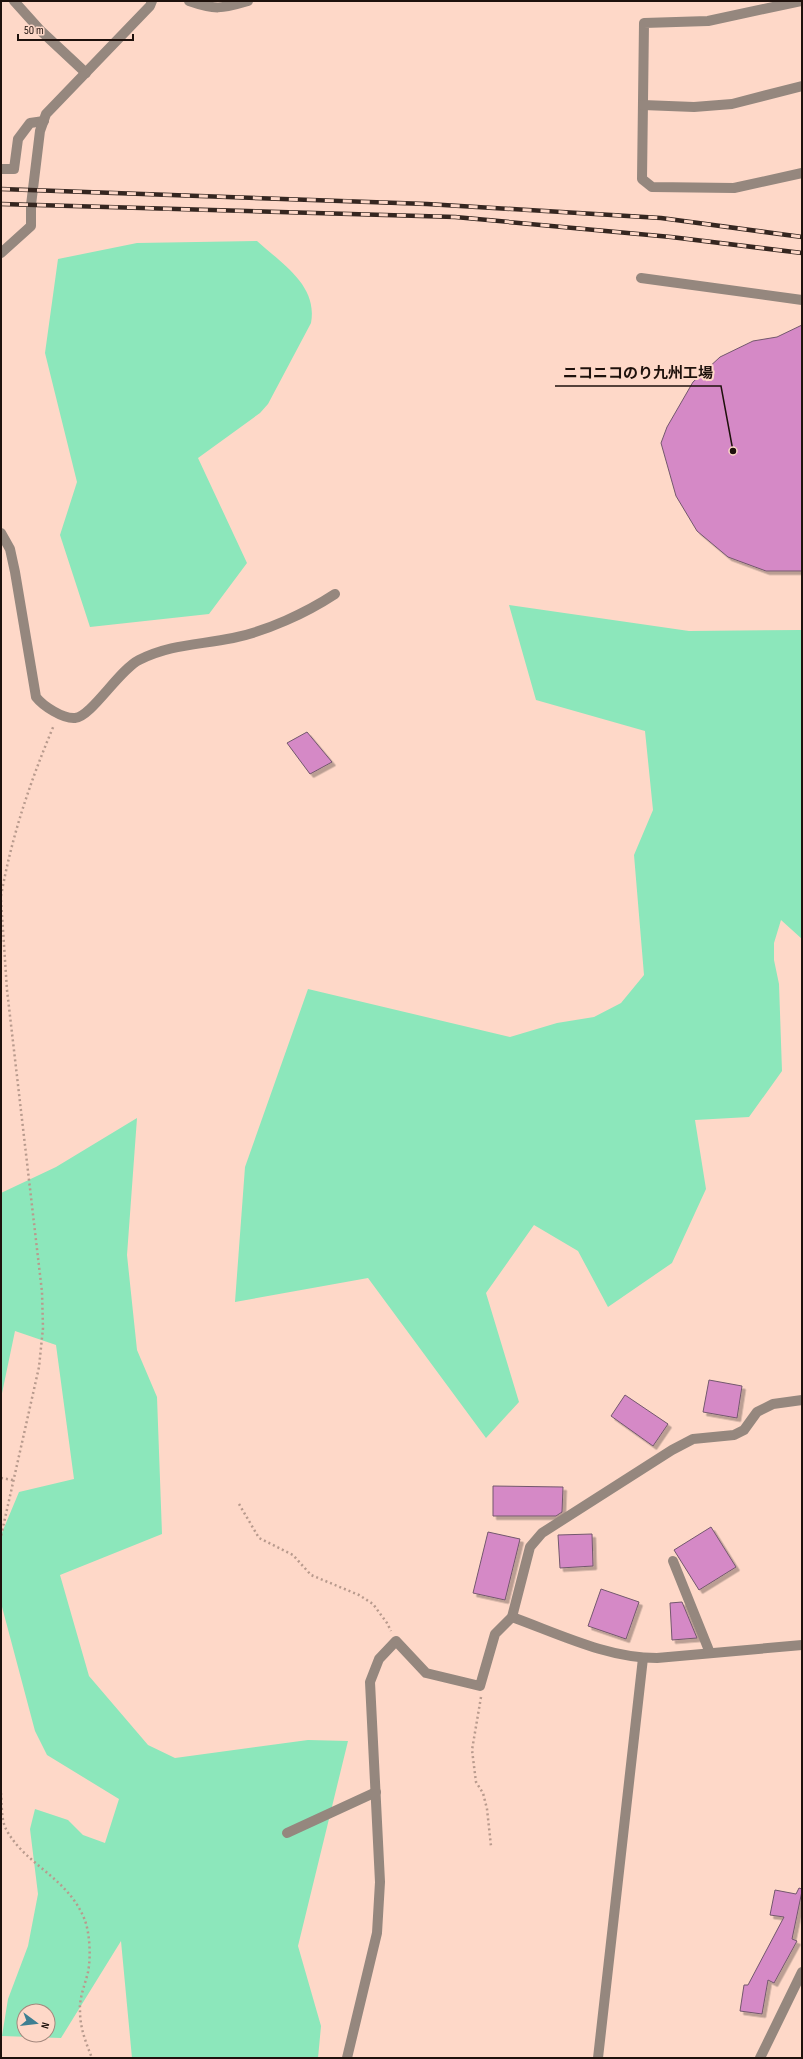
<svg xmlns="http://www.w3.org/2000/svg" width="803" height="2059" font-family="'Sofia Sans Condensed','Noto Sans JP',sans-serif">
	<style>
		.green { fill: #8ce7bb; fill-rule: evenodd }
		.building { fill: #d589c6; stroke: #73586d; filter: url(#shadow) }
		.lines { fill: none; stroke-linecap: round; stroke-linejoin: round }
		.path { stroke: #b89a8d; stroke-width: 2.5; stroke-dasharray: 2 3; stroke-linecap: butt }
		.minor { stroke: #95877e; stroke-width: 10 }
		.rail-casing { stroke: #352620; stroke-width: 4.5 }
		.rail { stroke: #fed8c8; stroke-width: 3; stroke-dasharray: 9; stroke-linecap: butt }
		.leader { fill: none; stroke: #1e110c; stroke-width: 1.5 }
		.callout-dot { fill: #1e110c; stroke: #fed8c8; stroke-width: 1.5 }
		.callout-label { font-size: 15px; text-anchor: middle; font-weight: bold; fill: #1e110c; stroke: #fed8c8; stroke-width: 4; stroke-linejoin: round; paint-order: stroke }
	</style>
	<defs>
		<filter id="shadow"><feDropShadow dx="3.5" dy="3.5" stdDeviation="0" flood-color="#0004"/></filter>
	</defs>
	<rect width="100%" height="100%" fill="#fed8c8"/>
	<g class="green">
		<path d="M257 241C282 264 318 285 311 323L268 404 260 413 198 458 247 563 209 614 90 627 60 535 77 482 45 353 58 259 137 243Z"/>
		<polygon points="509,605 689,631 802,630 802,939 781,920 774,943 774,960 779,984 782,1071 749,1117 695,1120 706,1189 672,1263 608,1307 578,1251 534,1225 486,1293 519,1402 486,1438 368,1278 235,1302 245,1167 308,989 510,1037 557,1023 594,1017 621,1003 644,975 634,855 653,810 645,731 536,700"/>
		<path d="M137 1118 127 1255 137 1350 157 1397 162 1534 60 1575 89 1676 148 1745 175 1758 308 1740 348 1741 298 1946 321 2026 318 2058H132L121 1941 61 2038 2 2036 8 1999 28 1946 38 1894 30 1829 35 1809 68 1820 83 1835 105 1843 119 1799 47 1755 35 1731 1 1603V1535L19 1492 74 1479 56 1345 15 1331 1 1398V1193L56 1167ZM24 2011H48V2035H24Z"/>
	</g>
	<g class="building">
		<polygon points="802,325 802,571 766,571 728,557 697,531 676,496 661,443 667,427 693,382 720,357 753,341 777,337"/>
		<polygon points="307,732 332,762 310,774 287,743"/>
		<polygon points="709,1380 742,1386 737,1418 703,1412"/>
		<polygon points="625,1395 668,1424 653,1446 611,1416"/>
		<polygon points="493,1486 563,1487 562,1512 556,1516 493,1516"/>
		<polygon points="711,1527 736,1567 699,1590 674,1550"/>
		<polygon points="488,1532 520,1539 505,1600 473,1593"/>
		<polygon points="592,1534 593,1566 560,1568 558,1535"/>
		<polygon points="601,1589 639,1602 626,1639 588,1626"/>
		<polygon points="682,1602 697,1638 672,1640 670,1603"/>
		<polygon points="799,1888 802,1889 802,1891 792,1939 797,1941 774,1983 768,1980 762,2014 740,2011 744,1985 748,1985 784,1917 770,1915 775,1890 796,1894"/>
	</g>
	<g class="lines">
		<g class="path">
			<path d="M1 896C12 835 30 782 54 725"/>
			<polyline points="1,900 7,990 42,1292 43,1328 39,1367 1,1536"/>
			<polyline points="1,1478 13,1480"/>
			<polyline points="239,1504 259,1538 293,1555 311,1575 359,1595 373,1604 387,1623 391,1631"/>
			<polyline points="481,1697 472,1750 476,1782 483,1793 487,1809 491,1846"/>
			<path d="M1 1793C2 1803 1 1820 6 1829 24 1864 67 1877 84 1918 90 1932 91 1957 88 1972 85 1985 79 1998 80 2011 80 2028 86 2043 92 2058"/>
		</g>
		<g class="minor">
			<polyline points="14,1 41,31 86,73"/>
			<path d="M189 1C215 10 221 9 248 1"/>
			<polyline points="801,1 708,21 644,23 642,179 652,187 734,188 802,173"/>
			<polyline points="643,105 694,107 732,104 802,86"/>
			<polyline points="1,169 14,169 18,139 30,123 44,121"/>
			<polyline points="1,253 31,226 31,205 40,131 46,114 150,6 152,1"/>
			<polyline points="641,278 802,300"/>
			<path d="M1 533 10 549 15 572 36 697C43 706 63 719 75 718 91 717 119 670 139 660 171 644 199 645 233 638 267 631 306 613 335 594"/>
			<polyline points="673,1561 710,1653"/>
			<path d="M512 1617C559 1634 607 1658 657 1658L802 1645"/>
			<polyline points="287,1833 376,1792"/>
			<polyline points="347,2058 377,1933 380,1882 370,1682 379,1659 396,1641 426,1673 480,1686 495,1634 512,1617 530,1547 542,1533 672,1450 693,1439 734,1435 744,1430 757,1412 773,1404 802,1400"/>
			<polyline points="598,2058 643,1658"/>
			<polyline points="760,2058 802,1972"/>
		</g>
		<defs>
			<g id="rail">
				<polyline points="1,189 427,204 661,218 802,237"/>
				<polyline points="1,204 455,217 671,237 802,253"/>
			</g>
		</defs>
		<use href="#rail" class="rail-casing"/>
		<use href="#rail" class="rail"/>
	</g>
	<path class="leader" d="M733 451L721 386H555"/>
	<circle class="callout-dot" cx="733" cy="451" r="4"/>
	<g class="callout-label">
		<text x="638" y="378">ニコニコのり九州工場</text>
	</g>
	<rect width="803" height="2059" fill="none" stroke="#1e110c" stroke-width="4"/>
	<g transform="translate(36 2023) rotate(105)"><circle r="19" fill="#fed8c8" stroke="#a4887d"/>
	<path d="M0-3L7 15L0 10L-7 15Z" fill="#3e7f92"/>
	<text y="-6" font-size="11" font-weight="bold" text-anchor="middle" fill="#1e110c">N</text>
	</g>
	<path d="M18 34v6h115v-6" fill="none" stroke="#1e110c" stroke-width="2"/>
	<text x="24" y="34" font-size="12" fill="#1e110c" stroke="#fed8c8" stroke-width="3" paint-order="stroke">50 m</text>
</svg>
